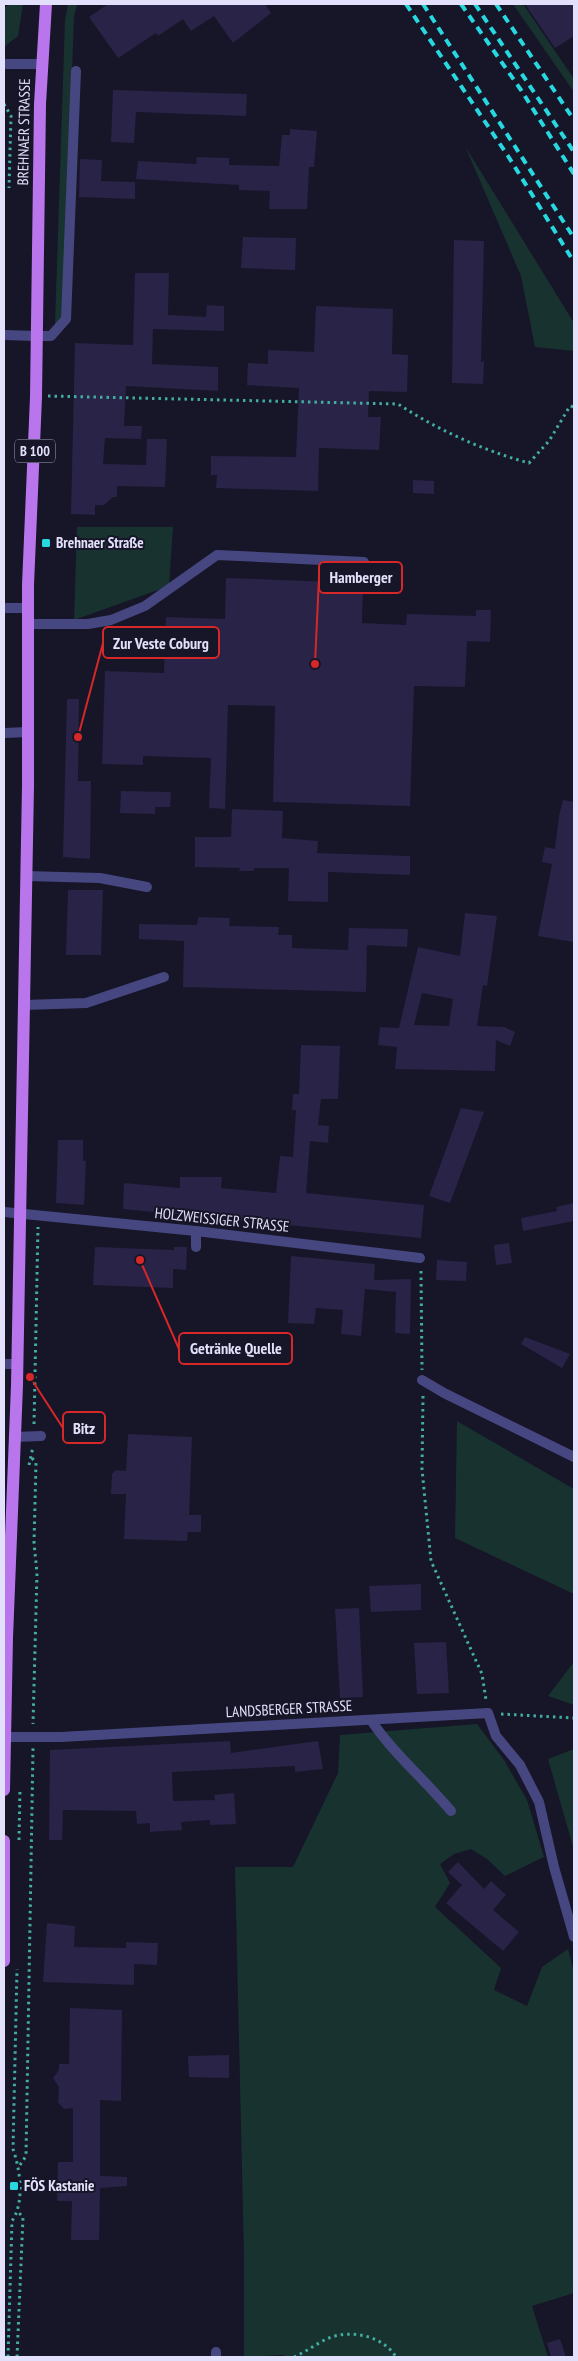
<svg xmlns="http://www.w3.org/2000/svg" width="578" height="2361" font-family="'PT Sans Narrow',sans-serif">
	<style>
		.green { fill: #18322f }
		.building { fill: #282347; fill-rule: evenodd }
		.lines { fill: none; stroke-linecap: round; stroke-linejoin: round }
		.path { stroke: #42ada1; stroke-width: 3; stroke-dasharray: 2.5 4; stroke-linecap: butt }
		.lane { stroke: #464781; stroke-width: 10 }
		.street { stroke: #464781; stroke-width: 10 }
		.primary { stroke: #b976ec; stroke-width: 12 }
		.rail { stroke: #27d8e0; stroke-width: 4; stroke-dasharray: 8 6; stroke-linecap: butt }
		.poi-dot { fill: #27d8e0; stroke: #171528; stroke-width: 2 }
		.labels { text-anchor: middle; stroke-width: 4; stroke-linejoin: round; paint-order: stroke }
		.shield { fill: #171528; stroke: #a5a3bc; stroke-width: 1 }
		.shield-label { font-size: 14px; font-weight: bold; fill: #e2e0fb }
		.street-label { font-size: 15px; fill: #e2e0fb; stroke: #171528 }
		.poi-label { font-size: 15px; font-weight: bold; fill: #e2e0fb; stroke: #171528; text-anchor: start }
		.leader { fill: none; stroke: #d62828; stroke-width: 2 }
		.callout-dot { fill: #d62828; stroke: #171528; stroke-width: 2 }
		.callout { fill: #171528; stroke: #d62828; stroke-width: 2 }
		.callout-label { font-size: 16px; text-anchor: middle; font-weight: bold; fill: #e2e0fb }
	</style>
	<rect width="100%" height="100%" fill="#171528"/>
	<g class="green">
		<polygon points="10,4 23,4 18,36 4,47 4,8"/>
		<polygon points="68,4 77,4 74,17 63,313 60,321 55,325 65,20"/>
		<polygon points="513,4 523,4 574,79 574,92"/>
		<polygon points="465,146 574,323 574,351 535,347 521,276"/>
		<polygon points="77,527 173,527 169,586 74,620"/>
		<polygon points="457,1421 574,1489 574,1594 455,1538"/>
		<polygon points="574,1662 574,1705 548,1696"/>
		<polygon points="477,1724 504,1760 527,1800 544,1857 505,1876 487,1859 471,1849 454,1854 440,1864 450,1883 435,1907 501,1968 494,1990 527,2006 542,1967 568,1949 574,1973 574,2293 532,2306 548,2357 288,2357 282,2355 244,2357 244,2255 235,1867 293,1867 338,1773 340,1735"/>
		<polygon points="574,1749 574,1850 548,1759"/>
	</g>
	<g class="building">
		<polygon points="108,4 265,4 271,13 233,43 214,16 191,31 183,19 158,36 156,33 118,58 89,17"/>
		<polygon points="525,4 574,4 574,36 555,48"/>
		<polygon points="113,90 247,94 246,116 136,112 134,143 111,142"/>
		<polygon points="290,129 317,131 314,167 309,167 307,209 269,209 270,191 239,190 239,185 136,179 138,161 196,164 197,157 229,158 229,165 279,166 282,135 290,135"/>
		<polygon points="80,159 102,160 101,181 135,182 135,199 79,197"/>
		<polygon points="243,237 296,238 295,270 241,268"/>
		<polygon points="454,240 484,241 481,362 484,361 483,384 452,383"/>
		<polygon points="135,273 169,273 168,315 206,317 207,305 224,306 224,331 153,329 152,364 218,367 218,391 126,386 124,426 142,426 141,439 105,438 103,464 146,465 147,439 167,439 165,487 117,486 117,497 113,497 104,505 95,505 95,515 71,514 75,343 133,345"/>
		<polygon points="316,306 393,309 392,354 408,355 407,392 369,391 368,417 381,417 379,450 319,448 318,491 216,488 217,475 211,475 211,456 296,457 299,388 247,385 248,363 268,364 268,350 314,352"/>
		<polygon points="413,480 434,481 434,494 413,493"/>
		<polygon points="226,578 363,583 362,623 406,625 407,614 476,616 476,610 491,610 490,642 467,641 465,687 414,686 410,806 273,802 275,706 228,705 225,809 209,808 211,758 143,756 143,765 102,764 105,671 164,673 166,617 225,619"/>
		<polygon points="67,699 79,699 78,781 91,781 90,859 63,857"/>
		<polygon points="121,791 171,792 170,807 155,807 155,814 120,813"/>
		<polygon points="563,800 574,802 574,942 538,936 552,864 542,862 545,847 555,849 559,816"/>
		<polygon points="232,809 283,811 282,838 318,841 317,853 410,856 410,875 328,872 328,902 288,901 289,868 254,868 254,871 239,871 240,868 195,867 195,837 231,837"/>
		<polygon points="68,890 103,890 101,955 66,955"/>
		<path d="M465 913 497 916 487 986 483 985 477 1026 504 1027 515 1032 510 1046 496 1040 495 1071 395 1069 397 1047 378 1045 380 1027 399 1028 418 947 460 956ZM422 993 453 999 449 1026 414 1025Z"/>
		<polygon points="198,917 230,918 229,926 279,927 278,935 292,935 292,948 348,950 349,928 408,929 407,947 367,945 366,992 183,987 184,941 139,939 139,924 197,925"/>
		<polygon points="301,1045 340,1046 338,1099 321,1099 318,1125 329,1126 328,1143 310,1141 306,1193 424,1205 421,1238 123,1209 124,1183 180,1188 180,1177 222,1177 221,1188 276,1193 280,1156 293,1157 296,1110 292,1110 293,1094 299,1094"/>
		<polygon points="461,1108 484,1112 450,1203 429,1196"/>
		<polygon points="58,1140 83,1140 83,1161 86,1161 84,1205 56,1203"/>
		<polygon points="574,1203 574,1221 523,1231 521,1218 557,1211 556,1207"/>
		<polygon points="509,1243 512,1263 496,1265 494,1245"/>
		<polygon points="95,1247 174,1250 174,1247 187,1247 186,1270 173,1269 173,1288 93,1285"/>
		<polygon points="291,1256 375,1264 374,1280 411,1279 410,1334 395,1333 396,1292 365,1289 361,1336 341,1334 343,1310 316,1308 314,1324 288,1323"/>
		<polygon points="437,1260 467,1262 466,1281 436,1280"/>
		<polygon points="525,1337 570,1354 562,1368 521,1344"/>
		<polygon points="128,1434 192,1437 189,1515 201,1515 201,1532 188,1532 187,1541 124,1539 126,1494 111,1494 112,1474 116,1470 126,1471"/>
		<polygon points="421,1584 421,1610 371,1612 369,1586"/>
		<polygon points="359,1608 363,1697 340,1698 335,1609"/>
		<polygon points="446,1642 449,1693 417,1694 414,1643"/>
		<polygon points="230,1741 231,1753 318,1741 323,1769 295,1772 295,1766 172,1772 173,1801 215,1800 214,1795 234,1793 236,1824 210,1825 210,1820 181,1822 182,1830 150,1832 150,1823 137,1824 136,1811 63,1810 62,1840 49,1840 50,1750"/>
		<polygon points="458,1862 484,1889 491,1881 506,1895 493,1910 519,1932 503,1951 446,1903 462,1885 448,1872"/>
		<polygon points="47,1923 75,1926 74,1947 126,1948 126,1942 158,1943 157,1965 134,1964 134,1985 43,1982"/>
		<polygon points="70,2008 122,2010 121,2101 100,2100 100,2176 127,2177 127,2186 100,2188 99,2240 71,2240 72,2201 57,2201 58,2162 73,2162 73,2108 64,2109 58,2102 59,2087 53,2078 59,2070 59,2064 69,2064"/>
		<polygon points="229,2055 229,2078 189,2077 188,2056"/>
		<polygon points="560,2339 566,2357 551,2357 547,2343"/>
	</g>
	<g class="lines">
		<g class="path">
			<polyline points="4,104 11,116 9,188"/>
			<path d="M48 396 398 404C438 430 482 450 529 463L549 441 570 406 574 407"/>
			<polyline points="421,1271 422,1370"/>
			<polyline points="423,1396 422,1469 431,1561 482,1674 486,1700"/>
			<polyline points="34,1424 38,1227"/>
			<polyline points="32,1458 36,1463 34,1543 37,1573 33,1724"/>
			<polyline points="29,1465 33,1447"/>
			<polyline points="501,1714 574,1718"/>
			<polyline points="19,1840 20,1789"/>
			<polyline points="20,2165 26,2156 33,1748"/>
			<path d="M8 2357 12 2221C25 2202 20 2169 13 2149L17 1969"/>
			<polyline points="17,2357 23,2217 18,2212"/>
			<path d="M294 2357C306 2352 317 2343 329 2338 351 2329 383 2336 396 2357"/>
		</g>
		<g class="lane">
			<polyline points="37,336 51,336 66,319 76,71"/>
			<polyline points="4,608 28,608"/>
			<polyline points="28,624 88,624 111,620 145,606 217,555 364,562"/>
			<polyline points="4,733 27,732"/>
			<polyline points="26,876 100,878 147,887"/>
			<polyline points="24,1005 86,1003 164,977"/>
			<polyline points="196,1231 196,1247"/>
			<polyline points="4,1364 17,1364"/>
			<polyline points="422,1380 444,1393 574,1457"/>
			<polyline points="15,1437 41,1436"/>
			<path d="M371 1720C391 1751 426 1781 451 1811"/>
		</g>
		<g class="street">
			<polyline points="4,64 41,64"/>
			<polyline points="4,335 37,336"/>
			<polyline points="4,1212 196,1231 420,1258"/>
			<polyline points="5,1737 61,1737 488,1713 496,1736 520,1765 539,1802 554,1867 574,1937"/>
			<polyline points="216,2357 216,2352"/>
		</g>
		<g class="primary">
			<polyline points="4,1790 7,1638 17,1385 28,786 28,585 36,397 40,104 46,4"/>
			<polyline points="4,1841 4,1961"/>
		</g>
		<g class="rail">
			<polyline points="406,4 508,156 574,262"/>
			<polyline points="423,4 574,238"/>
			<polyline points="461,4 521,90 574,174"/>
			<polyline points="475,4 574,152"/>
			<polyline points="496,4 574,120"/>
		</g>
	</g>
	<g class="poi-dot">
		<rect x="41" y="538" width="10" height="10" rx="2.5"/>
		<rect x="9" y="2181" width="10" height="10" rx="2.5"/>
	</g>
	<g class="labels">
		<rect class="shield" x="15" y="439.5" width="40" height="23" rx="4"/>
		<g class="shield-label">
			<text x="35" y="456">B 100</text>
		</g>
		<g class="street-label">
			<text transform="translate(24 132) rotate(-89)" y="5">BREHNAER STRASSE</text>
			<text transform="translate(222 1220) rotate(6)" y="5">HOLZWEISSIGER STRASSE</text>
			<text transform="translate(289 1709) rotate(-3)" y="5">LANDSBERGER STRASSE</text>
		</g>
		<g class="poi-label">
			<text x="56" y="548">Brehnaer Straße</text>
			<text x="24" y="2191">FÖS Kastanie</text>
		</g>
	</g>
	<path class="leader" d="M315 664L319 577M78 737L103 643M140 1260L179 1349M30 1377L63 1428"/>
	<g class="callout-dot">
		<circle cx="315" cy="664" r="5"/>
		<circle cx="78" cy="737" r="5"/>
		<circle cx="140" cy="1260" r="5"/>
		<circle cx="30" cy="1377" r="5"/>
	</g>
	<g class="callout">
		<rect x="319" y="562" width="83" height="31" rx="5"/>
		<rect x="103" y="627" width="116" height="31" rx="5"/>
		<rect x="179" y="1333" width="113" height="31" rx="5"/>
		<rect x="63" y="1412" width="42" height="31" rx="5"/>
	</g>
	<g class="callout-label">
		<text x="361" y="583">Hamberger</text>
		<text x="161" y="649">Zur Veste Coburg</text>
		<text x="236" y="1354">Getränke Quelle</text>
		<text x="84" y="1434">Bitz</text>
	</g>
	<rect width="578" height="2361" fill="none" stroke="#e2e0fb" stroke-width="10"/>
</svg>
